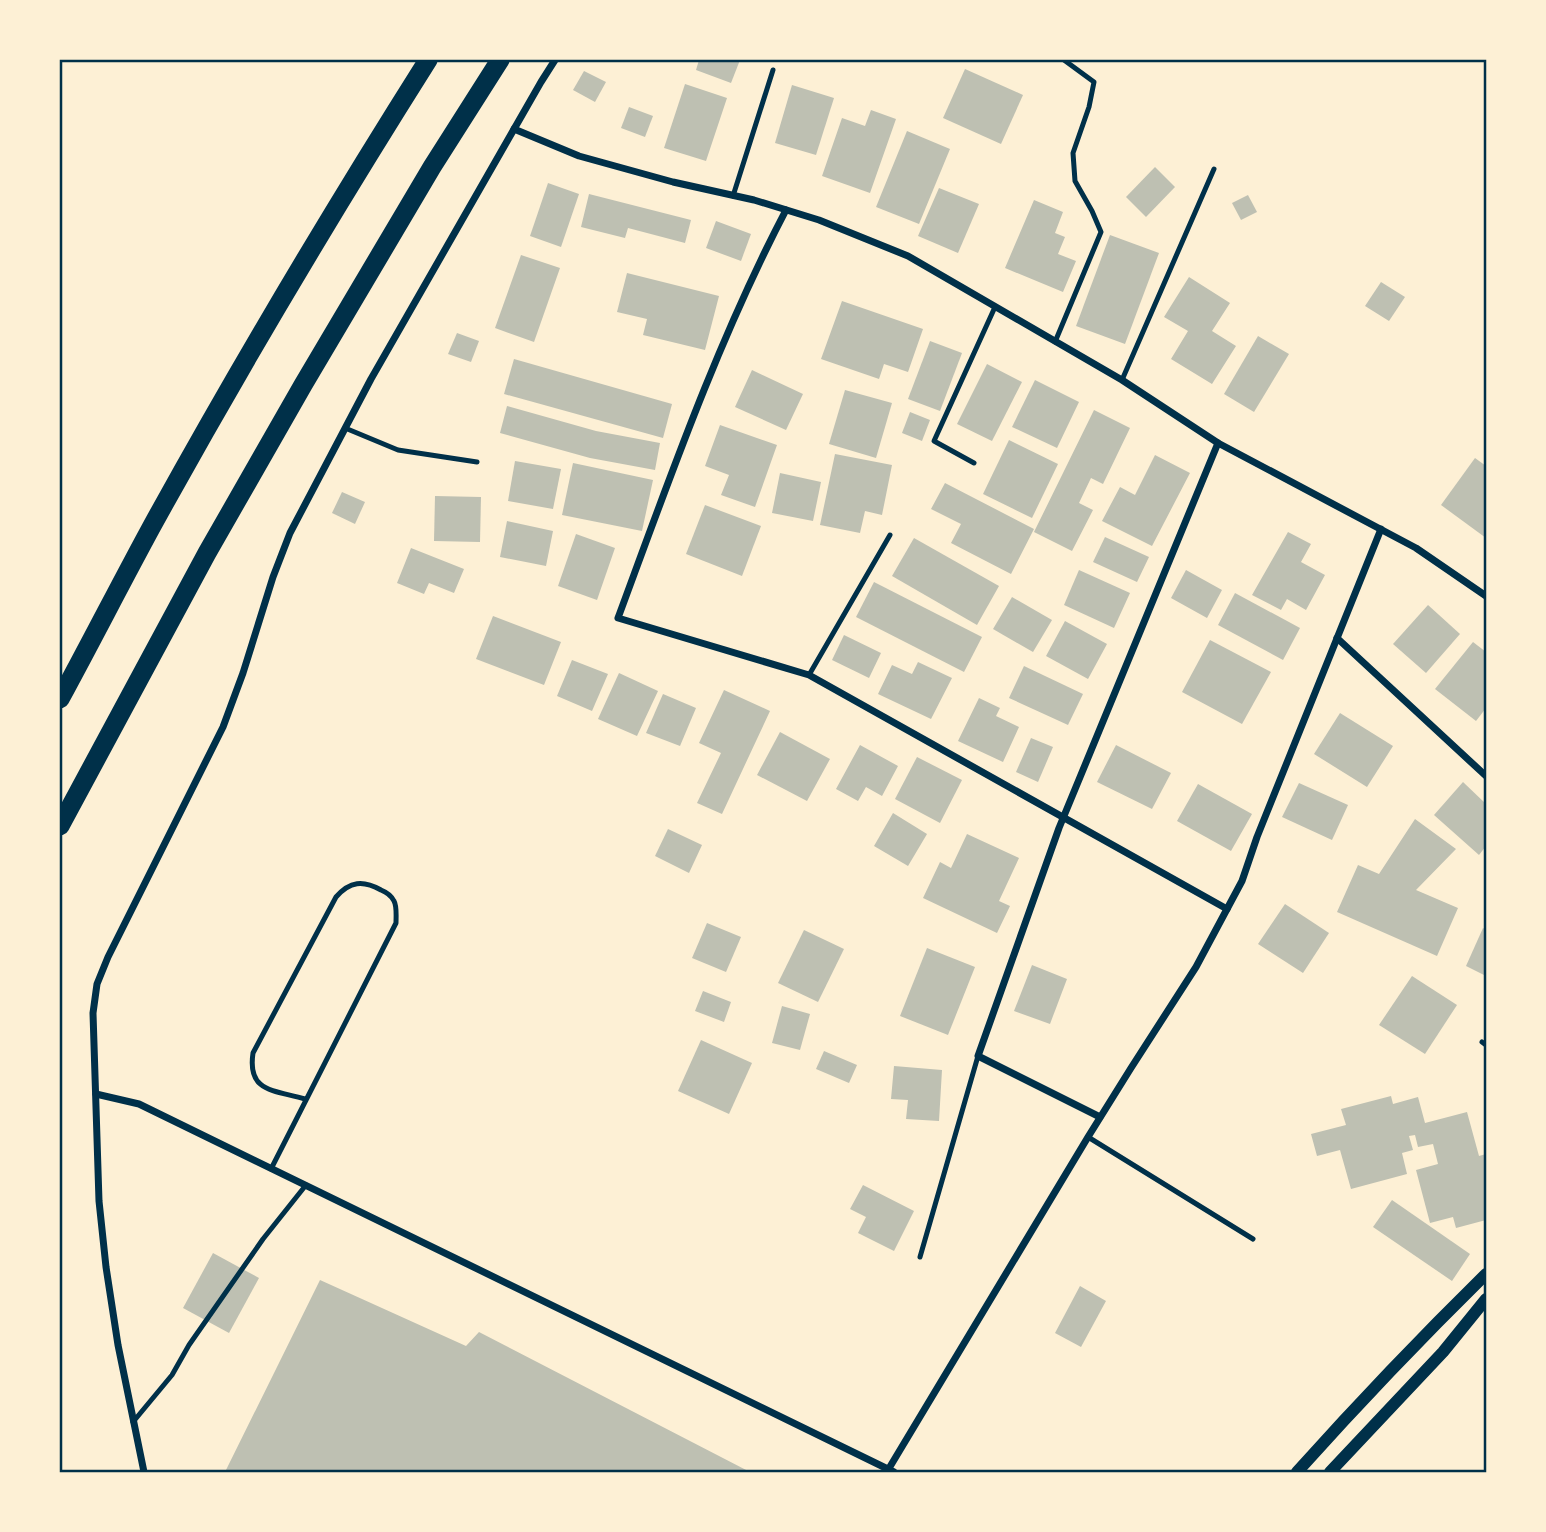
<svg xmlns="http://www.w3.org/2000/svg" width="1546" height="1532" font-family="'Public Sans',sans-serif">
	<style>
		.building { fill: #bec0b2 }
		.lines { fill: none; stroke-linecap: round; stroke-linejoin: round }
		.service { stroke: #003049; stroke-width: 5 }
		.minor { stroke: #003049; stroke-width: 7 }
		.tertiary { stroke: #003049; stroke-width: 12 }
		.trunk { stroke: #003049; stroke-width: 19 }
		.neatline { fill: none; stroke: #003049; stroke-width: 2.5 }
	</style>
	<rect width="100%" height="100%" fill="#fdf0d5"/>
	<g class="building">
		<polygon points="699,60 740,60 731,83 696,70"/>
		<polygon points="965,69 1023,95 1001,144 943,118"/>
		<polygon points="584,71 606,82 595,102 573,90"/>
		<polygon points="685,84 727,98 706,161 664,148"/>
		<polygon points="792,85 834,98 816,155 775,143"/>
		<polygon points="629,107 653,116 645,137 621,128"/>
		<polygon points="871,110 896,119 870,193 822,176 842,118 865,126"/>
		<polygon points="907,131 950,149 919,224 876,207"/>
		<polygon points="1155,167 1175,187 1146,217 1126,197"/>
		<polygon points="548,183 579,194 561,247 530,236"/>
		<polygon points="939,188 979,204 958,253 918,236"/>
		<polygon points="589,194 691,220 685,243 628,228 625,238 581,227"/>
		<polygon points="1248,195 1257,212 1241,220 1232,203"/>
		<polygon points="1034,200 1063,212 1055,233 1065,237 1058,254 1076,261 1063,292 1005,268"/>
		<polygon points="716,221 751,234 741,261 706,248"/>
		<polygon points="1110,235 1159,253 1125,344 1076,326"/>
		<polygon points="521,255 560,268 534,342 495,328"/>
		<polygon points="627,273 719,296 705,350 643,335 647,319 617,312"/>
		<polygon points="1189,277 1230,303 1212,331 1236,346 1212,384 1171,359 1188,331 1164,317"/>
		<polygon points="1381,282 1405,297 1389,321 1365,306"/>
		<polygon points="842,301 923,329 908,372 884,364 879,379 821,359"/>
		<polygon points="457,333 479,341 471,362 448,354"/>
		<polygon points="1258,336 1289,354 1254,412 1224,394"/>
		<polygon points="930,341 962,353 940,411 908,399"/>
		<polygon points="514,359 672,404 663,438 504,394"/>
		<polygon points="987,364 1022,382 992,441 957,424"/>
		<polygon points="752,370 803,394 786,430 735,407"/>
		<polygon points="1035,380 1079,402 1057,448 1012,427"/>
		<polygon points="845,390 892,403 876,458 829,444"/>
		<polygon points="507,406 596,431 660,443 655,470 590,458 500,433"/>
		<polygon points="1094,410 1130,428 1103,484 1091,478 1079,503 1093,510 1072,551 1034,532"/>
		<polygon points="910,412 930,420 922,441 902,433"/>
		<polygon points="720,425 777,445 755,507 721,495 729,475 705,466"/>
		<polygon points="1009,440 1058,464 1032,518 983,494"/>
		<polygon points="835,454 892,465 882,515 865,511 860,533 820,525"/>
		<polygon points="1155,455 1190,473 1152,546 1102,521 1120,487 1135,495"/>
		<polygon points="1475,458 1486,466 1486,538 1441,505"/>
		<polygon points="515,461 561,469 553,509 508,501"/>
		<polygon points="573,463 653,480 642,531 562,515"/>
		<polygon points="780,473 821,482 813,521 772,513"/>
		<polygon points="945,483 1034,529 1011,574 951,543 961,524 931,509"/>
		<polygon points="342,492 365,502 355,524 332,513"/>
		<polygon points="435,496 481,497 480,542 434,541"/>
		<polygon points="705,505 761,526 742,576 686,554"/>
		<polygon points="507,521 553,531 546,566 500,557"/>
		<polygon points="1288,532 1311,544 1301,562 1325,575 1306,610 1287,599 1281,610 1252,595"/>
		<polygon points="576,534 615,548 597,600 558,586"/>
		<polygon points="1105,537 1149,557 1137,582 1093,562"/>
		<polygon points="914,538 999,586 977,625 892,576"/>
		<polygon points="411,548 464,569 454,593 429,583 424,594 397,583"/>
		<polygon points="1079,570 1130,593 1114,628 1064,605"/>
		<polygon points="1186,570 1222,590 1207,618 1171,598"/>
		<polygon points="874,582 982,637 964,672 856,617"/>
		<polygon points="1235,593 1300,628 1283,660 1218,625"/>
		<polygon points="1012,597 1052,620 1033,652 993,629"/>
		<polygon points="1428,605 1460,634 1426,673 1393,644"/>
		<polygon points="493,616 561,642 544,685 476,659"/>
		<polygon points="1065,621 1107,644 1088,679 1046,656"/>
		<polygon points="844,635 881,653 869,678 832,660"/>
		<polygon points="1210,640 1271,672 1242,724 1182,692"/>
		<polygon points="1473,642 1486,652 1486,708 1476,721 1435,689"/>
		<polygon points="572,660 608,674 592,711 557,696"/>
		<polygon points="918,662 952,678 931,719 878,694 892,665 912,674"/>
		<polygon points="1024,666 1083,694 1068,725 1009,698"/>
		<polygon points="619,673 658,691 637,736 598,719"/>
		<polygon points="724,690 770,711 722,814 697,803 721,753 699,743"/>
		<polygon points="663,694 696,708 680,746 646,733"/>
		<polygon points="979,698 1000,708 996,716 1019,727 1003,762 958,741"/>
		<polygon points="1340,713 1393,746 1367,787 1314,754"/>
		<polygon points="780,732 830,759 807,801 757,775"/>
		<polygon points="1031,738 1053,747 1038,782 1016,772"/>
		<polygon points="860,745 898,766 882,796 866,787 858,801 836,789"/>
		<polygon points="1116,745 1171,773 1152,809 1097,782"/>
		<polygon points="917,757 962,780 940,823 895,799"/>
		<polygon points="1463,782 1486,804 1486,846 1479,855 1434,815"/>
		<polygon points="1299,783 1348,805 1332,840 1282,817"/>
		<polygon points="1198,784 1252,814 1231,851 1177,821"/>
		<polygon points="893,813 927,834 908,866 874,846"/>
		<polygon points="1415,819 1456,849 1416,890 1458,908 1437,956 1337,912 1358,865 1379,874"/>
		<polygon points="668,829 702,845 689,873 655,856"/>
		<polygon points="967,834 1019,858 999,901 1010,906 997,933 923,898 940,862 951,868"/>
		<polygon points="1285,904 1329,933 1303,973 1258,944"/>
		<polygon points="707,923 741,937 726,972 692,958"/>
		<polygon points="1483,928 1486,930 1486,976 1466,966"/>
		<polygon points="804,930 844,949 818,1002 778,983"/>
		<polygon points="927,948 975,967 948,1035 900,1016"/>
		<polygon points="1032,965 1067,979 1050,1024 1014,1011"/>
		<polygon points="1412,976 1457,1005 1425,1054 1379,1025"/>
		<polygon points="703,991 731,1002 724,1022 695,1011"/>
		<polygon points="782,1006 810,1014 800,1050 772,1043"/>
		<polygon points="701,1040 752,1063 729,1114 678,1091"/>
		<polygon points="824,1051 857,1065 849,1083 816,1069"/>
		<polygon points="894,1066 942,1070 939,1121 906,1119 908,1100 891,1099"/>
		<polygon points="1391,1096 1393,1104 1418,1097 1425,1123 1467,1112 1479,1156 1486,1154 1486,1220 1456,1228 1453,1217 1430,1223 1416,1170 1438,1164 1433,1144 1418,1147 1415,1135 1409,1136 1413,1150 1402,1153 1407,1174 1351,1189 1340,1150 1317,1156 1311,1134 1346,1125 1341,1109"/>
		<polygon points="863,1185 914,1211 894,1251 858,1233 866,1217 850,1209"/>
		<polygon points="1392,1200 1470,1254 1452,1281 1373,1227"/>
		<polygon points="213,1253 259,1278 229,1333 183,1308"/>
		<polygon points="320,1280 466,1346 479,1332 750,1472 225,1472"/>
		<polygon points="1080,1286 1106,1301 1081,1347 1055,1333"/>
	</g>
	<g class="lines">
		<g class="service">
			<polyline points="733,196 773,70"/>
			<polyline points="1055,342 1101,232 1092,211 1075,181 1073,153 1089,107 1094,82 1064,60"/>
			<polyline points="1122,380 1214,169"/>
			<polyline points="345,428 398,450 477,462"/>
			<polyline points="974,463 934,441 995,307"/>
			<polyline points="809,675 890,535"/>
			<polyline points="1482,1042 1486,1045"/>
			<polyline points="1088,1137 1253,1239"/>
			<path d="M271 1169 396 923C396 916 397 906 394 901 391 895 386 892 381 890 363 880 350 881 336 897L253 1053C247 1093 275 1090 305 1099"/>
			<polyline points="920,1257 978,1056"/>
			<polyline points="133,1422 172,1375 189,1345 263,1239 306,1185"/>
		</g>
		<g class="minor">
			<polyline points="514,129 579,156 673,182 754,200 819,220 908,256 1122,380 1218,443 1416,548 1486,596"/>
			<path d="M786 210C718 340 669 480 618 618L809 675 1227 909"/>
			<polyline points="1337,638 1486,776"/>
			<polyline points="96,1094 139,1104 894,1472"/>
			<polyline points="1100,1117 978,1056 1059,828 1218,443"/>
			<polyline points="888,1470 1088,1137 1131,1068 1196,967 1242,881 1257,837 1381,529"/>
			<polyline points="144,1472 118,1345 106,1267 99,1201 93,1013 97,984 108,957 223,727 243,673 273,577 290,533 371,379 541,82 555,60"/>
		</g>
		<g class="tertiary">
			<path d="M1297 1472C1358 1404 1421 1338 1486 1274"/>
			<polyline points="1330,1472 1443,1352 1486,1299"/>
		</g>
		<g class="trunk">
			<path d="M60 699C91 642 121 583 152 526 239 368 332 212 428 60"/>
			<polyline points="60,826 207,553 303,385 432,167 500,60"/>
		</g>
	</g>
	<rect width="1546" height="1532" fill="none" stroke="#fdf0d5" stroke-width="122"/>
	<rect x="61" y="61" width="1424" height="1410" class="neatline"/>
</svg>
